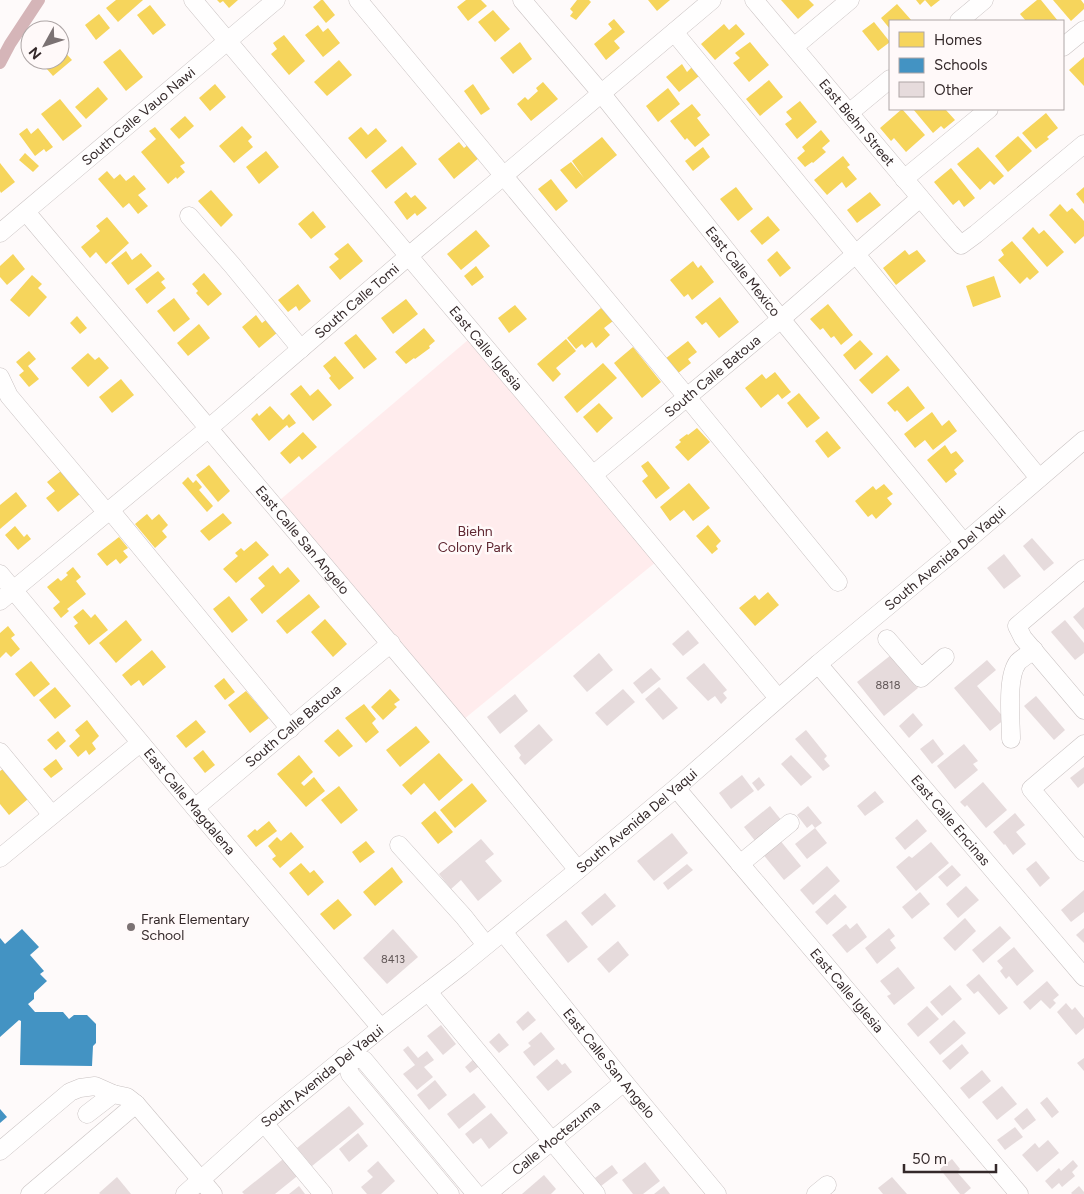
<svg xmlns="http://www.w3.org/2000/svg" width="1084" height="1194" font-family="Figtree,sans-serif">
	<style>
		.green { fill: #ffeced }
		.homes { fill: #f6d55c }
		.schools { fill: #4393c3 }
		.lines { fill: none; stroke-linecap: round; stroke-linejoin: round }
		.canal { stroke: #d5b5b8; stroke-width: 12 }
		.building { fill: #e6dbdc }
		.minor-casing { stroke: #c9c2c2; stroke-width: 19 }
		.minor { stroke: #fffefe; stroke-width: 18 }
		.poi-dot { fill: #7b7273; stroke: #fff9f9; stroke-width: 2 }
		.labels { text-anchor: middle; stroke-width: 5; stroke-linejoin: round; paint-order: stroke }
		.number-label { font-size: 11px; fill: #605656 }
		.street-label { font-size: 14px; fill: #34292a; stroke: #fff9f9 }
		.park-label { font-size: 14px; fill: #5f2731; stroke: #fff9f9 }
		.poi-label { font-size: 14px; fill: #34292a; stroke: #fff9f9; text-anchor: start }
	</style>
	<rect width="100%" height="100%" fill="#fefafa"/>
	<polygon class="green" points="475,334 662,557 458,724 274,505"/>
	<g class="homes">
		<polygon points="116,0 143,0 118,22 106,8"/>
		<polygon points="217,0 238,0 229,8 223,1 220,3"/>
		<polygon points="321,0 323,0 335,15 326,23 313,7"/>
		<polygon points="466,0 481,0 487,6 468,21 457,7"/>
		<polygon points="577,0 589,0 591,2 576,20 570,16 573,12 570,9"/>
		<polygon points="648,0 670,0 657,11"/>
		<polygon points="781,0 809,0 814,5 798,19"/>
		<polygon points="916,0 940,0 931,7 925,0 920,5"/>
		<polygon points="1037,0 1041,0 1058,21 1026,21 1020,14"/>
		<polygon points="1053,0 1081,0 1084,4 1084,9 1071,21"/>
		<polygon points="897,4 912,21 890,21 890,29 881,18"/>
		<polygon points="150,5 166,25 153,35 137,15"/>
		<polygon points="493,10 510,29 495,42 478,22"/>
		<polygon points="99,14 110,28 96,40 85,25"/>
		<polygon points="614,19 625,32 614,41 620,48 606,60 594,44 612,29 608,24"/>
		<polygon points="874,22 890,42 878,51 862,31"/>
		<polygon points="724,24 729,30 736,24 745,34 715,60 701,44"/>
		<polygon points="318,25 323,32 328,28 340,43 323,57 305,35"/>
		<polygon points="284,35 305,61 289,75 271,54 277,49 273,43"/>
		<polygon points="520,42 532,59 513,74 500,58"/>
		<polygon points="750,42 769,65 749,82 733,63 740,58 735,53"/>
		<polygon points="60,47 72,60 53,76 39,60 60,60"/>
		<polygon points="120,49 143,77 126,91 103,62"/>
		<polygon points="1084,57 1084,86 1069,70"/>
		<polygon points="339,60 352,75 327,96 314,82"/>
		<polygon points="682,64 687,72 692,67 699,76 679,92 666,77"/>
		<polygon points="769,80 783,97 760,116 746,99"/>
		<polygon points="543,82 558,99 531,121 517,104 525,97 528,100 538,91 536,88"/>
		<polygon points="215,84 226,97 210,111 199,98"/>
		<polygon points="473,84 490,109 481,115 464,91"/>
		<polygon points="98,87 108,99 86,119 75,107"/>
		<polygon points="668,88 680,104 658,122 646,106"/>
		<polygon points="60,99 82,126 63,141 41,114"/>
		<polygon points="800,101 817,122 797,139 785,124 792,119 786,112"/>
		<polygon points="692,104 701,115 697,118 710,135 695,147 687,138 685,140 670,121"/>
		<polygon points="902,109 925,135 906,152 894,138 891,141 880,128"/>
		<polygon points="913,109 945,109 955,120 944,129 941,126 933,133"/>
		<polygon points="1046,113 1058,128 1047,137 1049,139 1036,149 1022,133"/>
		<polygon points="185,116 194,126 179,139 170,129"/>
		<polygon points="242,126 252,137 248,141 253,147 234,163 219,146"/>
		<polygon points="155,127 185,163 180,166 185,172 177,179 176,177 168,184 141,152 156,139 149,131"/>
		<polygon points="361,127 368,135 376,128 387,141 366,159 348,138"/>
		<polygon points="27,128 31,134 38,128 53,147 46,152 44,149 35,156 19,134"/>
		<polygon points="821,130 830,141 822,148 826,152 813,163 812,162 805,167 797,158 805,151 802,147"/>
		<polygon points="1018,136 1032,151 1008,172 995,156"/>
		<polygon points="602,137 617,155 576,189 560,170 571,162 584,178 572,161"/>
		<polygon points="459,142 464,148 469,144 480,157 454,179 438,159"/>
		<polygon points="402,146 417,164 386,189 371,171"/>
		<polygon points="703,147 710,157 693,171 685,161"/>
		<polygon points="978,147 1004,176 994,185 990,181 980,190 957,164"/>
		<polygon points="266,151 279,167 259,184 246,167"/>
		<polygon points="25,153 39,166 33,172 19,160"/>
		<polygon points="843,156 850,165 847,167 857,179 846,188 842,182 827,195 814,180"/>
		<polygon points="0,163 15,182 1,193 0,191"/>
		<polygon points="951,168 975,198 964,207 959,200 953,205 934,182"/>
		<polygon points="107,171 114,179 120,174 126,181 134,175 146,189 138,195 148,206 138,214 129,203 123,208 98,179"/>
		<polygon points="551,179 568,201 556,211 538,189"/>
		<polygon points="736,187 753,209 738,221 720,199"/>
		<polygon points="1084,187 1084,204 1076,194"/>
		<polygon points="211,190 233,215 221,227 198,201"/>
		<polygon points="406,192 411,198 415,195 427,208 417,216 415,213 407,220 394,202"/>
		<polygon points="870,192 881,205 857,223 847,210"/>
		<polygon points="1060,204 1067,212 1072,208 1084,221 1084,236 1075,244 1049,215"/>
		<polygon points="313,211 326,227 311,239 298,224"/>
		<polygon points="768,216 780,230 762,245 750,231"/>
		<polygon points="107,217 129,243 106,264 96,252 90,258 81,247 100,231 96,226"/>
		<polygon points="1033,227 1039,234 1044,230 1064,252 1047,267 1022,238"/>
		<polygon points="476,230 490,246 461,270 447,254"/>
		<polygon points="1012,241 1039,272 1030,280 1027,277 1020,284 998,260 1004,255 1001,250"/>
		<polygon points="348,243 363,261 340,280 329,267 339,259 334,254"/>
		<polygon points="905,250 909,255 917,250 926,261 896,285 883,268"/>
		<polygon points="126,251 132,260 141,253 152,266 128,285 111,263"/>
		<polygon points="777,251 791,268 780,277 767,260"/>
		<polygon points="13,254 25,269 7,285 0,277 0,266"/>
		<polygon points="693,261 698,268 701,265 714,282 692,300 688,294 684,297 670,280"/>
		<polygon points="476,266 484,277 472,286 464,276"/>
		<polygon points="158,271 165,279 161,282 166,288 147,304 135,289"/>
		<polygon points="204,273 222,294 208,306 196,293 198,291 192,284"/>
		<polygon points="32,275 42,284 38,288 47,297 29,317 10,300"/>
		<polygon points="994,276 1001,297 973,307 966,286"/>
		<polygon points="298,284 311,301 299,311 296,306 288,312 278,300"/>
		<polygon points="720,297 739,322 719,338 706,322 702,325 695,317"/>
		<polygon points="174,298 190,319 174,332 157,311"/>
		<polygon points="406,299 418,314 393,334 381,318"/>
		<polygon points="828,304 853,335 841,345 834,336 831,338 823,328 820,330 810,319"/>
		<polygon points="515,305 527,319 509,333 498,318"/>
		<polygon points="601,308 613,321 604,328 610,335 596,348 592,342 585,348 582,344 576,349 567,338"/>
		<polygon points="256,315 262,323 267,319 278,332 259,348 242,327"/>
		<polygon points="77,316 87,328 80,334 70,323"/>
		<polygon points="199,324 210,338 188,356 177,343"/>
		<polygon points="424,328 435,341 429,346 430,348 415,359 414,358 406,364 395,352"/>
		<polygon points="356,334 377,359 364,369 344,343"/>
		<polygon points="566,339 576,351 556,368 561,374 553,382 537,364"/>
		<polygon points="860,340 873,354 855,370 843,355"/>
		<polygon points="688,341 697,352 688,359 691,363 677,374 665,359"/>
		<polygon points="633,347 661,382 642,398 614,363"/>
		<polygon points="29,351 36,359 28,366 39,379 29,387 19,375 24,371 16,362"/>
		<polygon points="88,353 95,360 99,357 109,368 88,387 71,368"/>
		<polygon points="887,355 900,370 872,394 859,380"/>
		<polygon points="335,356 354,378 339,390 329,378 331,376 323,366"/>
		<polygon points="603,363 617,378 577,413 564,397"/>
		<polygon points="775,372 791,392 782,399 778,394 761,408 745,388 762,374 766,379"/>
		<polygon points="121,379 134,395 112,413 99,397"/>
		<polygon points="301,385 310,396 318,389 332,405 313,421 290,394"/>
		<polygon points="908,386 925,408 907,422 897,410 895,412 887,403"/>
		<polygon points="799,393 820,418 807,428 787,403"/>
		<polygon points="599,403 613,418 597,433 583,417"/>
		<polygon points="270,406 283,420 289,414 296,423 289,428 287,425 269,441 251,419 257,413 259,416"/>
		<polygon points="932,412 942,426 949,420 957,431 933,450 925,440 915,448 904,434"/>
		<polygon points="697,428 710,442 688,461 675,447 681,442 679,440 687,434 688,435"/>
		<polygon points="827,431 841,448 828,458 815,441"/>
		<polygon points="303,432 317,447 302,460 299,456 290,464 280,453"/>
		<polygon points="945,445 951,454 956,451 964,461 954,470 957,474 946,483 927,460"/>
		<polygon points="648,461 670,488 656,499 642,481 648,476 641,466"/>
		<polygon points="209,465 230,491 218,502 196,475"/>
		<polygon points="61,471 80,494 58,512 46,498 55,491 47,482"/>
		<polygon points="188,477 193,483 196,480 202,487 199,490 213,506 207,512 182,483"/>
		<polygon points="689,483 710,508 693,521 684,510 670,521 660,507"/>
		<polygon points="884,484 893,494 887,498 892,504 876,519 872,514 868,517 855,501 873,486 876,490"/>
		<polygon points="16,492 27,506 0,529 0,505"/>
		<polygon points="223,513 232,523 209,541 200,531"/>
		<polygon points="147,514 152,520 159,514 168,525 162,531 167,537 155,548 135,524"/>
		<polygon points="708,525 721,541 716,546 718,549 712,554 696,536"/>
		<polygon points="15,526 24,537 27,534 31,539 18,550 5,535"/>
		<polygon points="119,537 128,548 123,551 128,557 120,564 116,559 107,566 97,554"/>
		<polygon points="256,541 269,555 236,583 223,569 238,556 235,553 241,548 244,551"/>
		<polygon points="273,565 280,574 288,567 300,581 262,614 250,599 265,586 258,578"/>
		<polygon points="73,567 81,577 76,581 86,594 67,609 69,611 61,618 53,608 60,602 47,587 58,578 61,581 68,575 66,573"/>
		<polygon points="768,592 779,605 755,626 739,608 755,595 759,600"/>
		<polygon points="309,594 320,607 287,634 276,621"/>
		<polygon points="229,596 248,620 232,633 213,609"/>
		<polygon points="83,609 91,618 95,614 108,630 89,645 74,626 78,623 73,617"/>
		<polygon points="325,619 347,644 333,657 311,632"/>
		<polygon points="126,620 142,640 116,663 99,643"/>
		<polygon points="8,626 15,635 11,638 20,649 11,657 6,652 0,658 0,633"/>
		<polygon points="152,650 166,667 143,686 139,680 131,686 122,675"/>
		<polygon points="31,661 50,684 34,697 15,674"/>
		<polygon points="224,678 235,692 225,700 214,686"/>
		<polygon points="55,687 71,706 55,719 39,700"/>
		<polygon points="390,689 400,700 394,704 397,707 383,720 371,707"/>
		<polygon points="246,691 269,718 250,733 228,705"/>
		<polygon points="364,704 376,719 372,723 379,732 366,743 345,718"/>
		<polygon points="87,720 99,736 92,743 96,749 89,755 86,750 78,757 69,746 80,736 75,730"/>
		<polygon points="196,720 206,732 186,748 176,736"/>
		<polygon points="416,726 430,742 400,767 386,750"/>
		<polygon points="338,729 353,746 339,757 324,741"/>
		<polygon points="58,731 66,741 56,750 47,740"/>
		<polygon points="203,750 215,765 205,773 193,758"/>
		<polygon points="439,753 463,780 439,801 424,783 411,795 402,785"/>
		<polygon points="299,755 313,772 301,783 304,786 314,777 325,791 306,807 277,774"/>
		<polygon points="56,759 63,769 51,778 43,769"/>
		<polygon points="3,769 28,799 9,815 0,804 0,771"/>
		<polygon points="472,783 487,801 455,828 440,810"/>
		<polygon points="339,786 358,810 341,824 321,800"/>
		<polygon points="435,811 453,832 438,844 421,823"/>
		<polygon points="269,821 277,831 256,847 247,836 255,829 257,831"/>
		<polygon points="291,832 304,847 280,868 272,859 276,856 268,846 277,837 281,841"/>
		<polygon points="366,841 375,852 360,863 352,852"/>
		<polygon points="301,863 310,873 314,870 324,882 308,896 289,873"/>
		<polygon points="392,867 403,882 375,906 363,892"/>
		<polygon points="338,899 352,915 334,930 320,914"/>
	</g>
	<g class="schools">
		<polygon points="22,929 39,947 30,955 44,971 40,974 47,981 34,993 34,999 28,1004 35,1012 63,1012 69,1019 74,1015 87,1015 96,1024 96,1043 93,1046 92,1066 20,1065 21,1021 19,1020 0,1037 0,938 5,944"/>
		<polygon points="0,1109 7,1117 0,1123"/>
	</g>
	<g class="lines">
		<polyline class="canal" points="0,63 10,44 39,0"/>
	</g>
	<g class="building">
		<polygon points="1032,538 1054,563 1044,571 1023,546"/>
		<polygon points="1004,554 1021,576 1004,589 987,568"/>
		<polygon points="1084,607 1084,630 1073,617"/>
		<polygon points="1065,620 1084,643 1084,653 1075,660 1051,632"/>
		<polygon points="688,630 699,643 683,656 672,644"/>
		<polygon points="599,653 613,670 587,692 573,676"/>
		<polygon points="891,655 918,688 884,716 857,682"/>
		<polygon points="987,660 996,670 977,686 1005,719 990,731 954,688"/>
		<polygon points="704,663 727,690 723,693 727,698 721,704 715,696 708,701 686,678"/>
		<polygon points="651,668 661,679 642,694 633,683"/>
		<polygon points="659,687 678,708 663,720 645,699"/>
		<polygon points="623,689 635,702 607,726 595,713"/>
		<polygon points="515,694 528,711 500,734 487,717"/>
		<polygon points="1036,696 1065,730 1054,740 1024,706"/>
		<polygon points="913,713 923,725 909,738 899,726"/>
		<polygon points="539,724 553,740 525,765 519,758 521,755 514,746"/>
		<polygon points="806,730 827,756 824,759 830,766 823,771 795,739"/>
		<polygon points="933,739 944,754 932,764 920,749"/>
		<polygon points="964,744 978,761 973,764 978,770 955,789 937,766"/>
		<polygon points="791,755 812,777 801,786 781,764"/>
		<polygon points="1084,767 1084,783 1078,788 1070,778"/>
		<polygon points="742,775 754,791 731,809 719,793"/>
		<polygon points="759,777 765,785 758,791 752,783"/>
		<polygon points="983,782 1007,810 986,828 967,805 965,807 960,802"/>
		<polygon points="875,791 884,802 865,816 857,806"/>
		<polygon points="770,806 782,821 756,842 744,827"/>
		<polygon points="808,806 822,823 815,828 812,824 807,828 797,815"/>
		<polygon points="1015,813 1025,825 1016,832 1026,844 1013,855 1005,844 1004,845 993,832"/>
		<polygon points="917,819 927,831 905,850 895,838"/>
		<polygon points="815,828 827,843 807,859 795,844"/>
		<polygon points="672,833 688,853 654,881 637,861"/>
		<polygon points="481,839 494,854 485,861 502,881 478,901 461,880 451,889 439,874"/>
		<polygon points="779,839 801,866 784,880 762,853"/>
		<polygon points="931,842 949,863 916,891 896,867 909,856 912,858"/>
		<polygon points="1036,861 1050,878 1040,887 1026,869"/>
		<polygon points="687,864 693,870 668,890 663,883"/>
		<polygon points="952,865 961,875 947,887 938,877"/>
		<polygon points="827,866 840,881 813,905 800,890"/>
		<polygon points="966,886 979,900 958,918 946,904"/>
		<polygon points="1084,890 1084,912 1071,922 1061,910"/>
		<polygon points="920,892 930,904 912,919 902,907"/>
		<polygon points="605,893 616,906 592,926 581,913"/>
		<polygon points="835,894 847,907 827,925 815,912"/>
		<polygon points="965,918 976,931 955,951 943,938"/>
		<polygon points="566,920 588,947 568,963 546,935"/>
		<polygon points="857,923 867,937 847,953 832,935 846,924 850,929"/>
		<polygon points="1000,926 1011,938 983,963 972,950"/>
		<polygon points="889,928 895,936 890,940 896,948 877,964 865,948"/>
		<polygon points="1084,928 1084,943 1076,935"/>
		<polygon points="393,929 418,957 387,984 363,958"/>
		<polygon points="618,941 629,955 609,973 597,959"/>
		<polygon points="1014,947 1034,971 1017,986 1009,976 1006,979 1000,971 1003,968 997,961"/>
		<polygon points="898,967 915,988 894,1005 887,996 891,994 880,981"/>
		<polygon points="979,974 1008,1008 999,1015 978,991 974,994 966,985"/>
		<polygon points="1047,981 1059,995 1053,1000 1056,1003 1050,1009 1041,1000 1030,1010 1023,1002"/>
		<polygon points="950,985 962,999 942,1016 930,1002"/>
		<polygon points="1066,1003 1072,1010 1075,1007 1084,1018 1084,1028 1076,1035 1057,1012"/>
		<polygon points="927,1006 939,1019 918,1037 907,1024"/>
		<polygon points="528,1011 536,1020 523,1031 516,1022"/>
		<polygon points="954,1020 966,1033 940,1055 929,1042"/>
		<polygon points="441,1025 456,1044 443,1055 427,1036"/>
		<polygon points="541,1032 555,1049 534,1066 523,1052 531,1046 528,1043"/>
		<polygon points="499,1033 509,1045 499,1053 489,1042"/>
		<polygon points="962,1044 969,1053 950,1070 942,1061"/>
		<polygon points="408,1046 418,1058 427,1051 434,1060 424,1067 433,1077 417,1090 403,1074 415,1065 403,1050"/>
		<polygon points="476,1057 482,1064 470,1073 465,1067"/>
		<polygon points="1084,1058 1084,1071 1077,1063"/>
		<polygon points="557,1059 562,1065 565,1063 572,1072 548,1091 536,1077"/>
		<polygon points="982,1070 991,1081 969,1099 960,1088"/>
		<polygon points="435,1080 447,1095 429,1110 417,1095"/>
		<polygon points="1002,1086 1017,1104 997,1120 982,1102"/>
		<polygon points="474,1093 486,1107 459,1129 447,1114"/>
		<polygon points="1047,1097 1059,1112 1052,1118 1040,1103"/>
		<polygon points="349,1106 364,1124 312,1166 297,1148"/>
		<polygon points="1027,1108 1036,1120 1023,1130 1014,1119"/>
		<polygon points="491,1113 508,1133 489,1149 481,1138 473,1144 465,1134"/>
		<polygon points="1015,1127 1023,1137 1005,1150 997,1140"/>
		<polygon points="358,1133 368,1146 349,1162 339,1149"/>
		<polygon points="1048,1140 1059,1153 1037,1172 1022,1155 1035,1143 1039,1148"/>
		<polygon points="287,1156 301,1173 275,1194 244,1194 242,1192"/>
		<polygon points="952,1159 960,1169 957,1172 971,1188 964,1194 960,1194 940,1169"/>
		<polygon points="1073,1160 1078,1166 1072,1172 1075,1176 1062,1187 1059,1183 1052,1189 1045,1181 1059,1168 1061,1171"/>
		<polygon points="378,1161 395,1181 381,1194 367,1194 361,1187 373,1177 367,1171"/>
		<polygon points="645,1162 660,1181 643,1194 633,1194 622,1180"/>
		<polygon points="612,1165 618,1173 601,1186 595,1178"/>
		<polygon points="544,1175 556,1189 551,1194 522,1194"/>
		<polygon points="117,1177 131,1194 100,1194 99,1193"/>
		<polygon points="892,1177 907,1194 883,1194 878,1188"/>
		<polygon points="299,1186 305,1194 289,1194"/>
		<polygon points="664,1186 670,1194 654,1194"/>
		<polygon points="1079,1186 1084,1192 1084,1194 1072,1194 1071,1193"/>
	</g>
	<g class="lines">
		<defs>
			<g id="minor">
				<path id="s1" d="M193 0 593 475 778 698"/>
				<polyline points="358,0 687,397 838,582"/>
				<path id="s2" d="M522 0 601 93 781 319 964 543"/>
				<path id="s3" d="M754 0 950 233 961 245 976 234 1084 144"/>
				<polyline points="959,21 984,0"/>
				<polyline points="674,32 1039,478"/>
				<polyline points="794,47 850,0"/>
				<polyline points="1063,47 1084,30"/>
				<polyline points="849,113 890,79"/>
				<polyline points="904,179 989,109"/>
				<path id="s4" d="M26 212 458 724 578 870"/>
				<polyline points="189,216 232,265 301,349"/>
				<path id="s5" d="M0 233 276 0"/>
				<polyline points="0,377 9,396 107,513"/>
				<path id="s6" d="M593 475 781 319 920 198"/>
				<polyline points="110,510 290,729"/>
				<polyline points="1084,569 1017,626 1023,638 1084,710"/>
				<path id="s7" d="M0 574 195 808 381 1028"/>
				<path id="s8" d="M0 601 209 428 418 248 712 0"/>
				<polyline points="887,639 921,678 945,657"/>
				<path id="s9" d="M818 664 1084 977"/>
				<path d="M1011 739C1011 720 1006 677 1018 662 1022 658 1029 654 1034 650"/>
				<polyline points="1084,744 1031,789 1084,852"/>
				<polyline points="0,752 52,815"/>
				<path id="s10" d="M676 788 1019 1194"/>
				<path id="s11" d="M195 808 391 643"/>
				<polyline points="399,845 464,917 486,945"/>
				<polyline points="0,858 140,743"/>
				<polyline points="740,864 790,823"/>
				<path id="s12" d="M503 932 624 1082 717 1194"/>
				<polyline points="428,992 596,1194"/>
				<polyline points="87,1114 113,1094 127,1097 136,1104 213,1194"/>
				<polyline points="264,1123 323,1194"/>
				<polyline points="0,1151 70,1092 80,1088 95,1086 113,1094"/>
				<polyline points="30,1194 136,1104"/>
				<path id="s13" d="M185 1194 264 1123 381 1028 461 966 578 870 676 788 818 664 964 543 1084 440"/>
				<polyline points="450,1194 350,1074 345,1056 364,1060 476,1194"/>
				<path id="s14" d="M487 1194 624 1082"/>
				<polyline points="816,1194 827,1185"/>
			</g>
		</defs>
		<use href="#minor" class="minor-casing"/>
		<use href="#minor" class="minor"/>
	</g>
	<circle class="poi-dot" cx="131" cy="927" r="5"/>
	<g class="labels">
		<g class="number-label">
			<text x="888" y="689">8818</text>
			<text x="393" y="963">8413</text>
		</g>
		<g class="street-label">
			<text dy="5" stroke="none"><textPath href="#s5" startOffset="181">South Calle Vauo Nawi</textPath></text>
			<text dy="5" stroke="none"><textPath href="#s3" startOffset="160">East Biehn Street</textPath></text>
			<text dy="5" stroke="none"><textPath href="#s2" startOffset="350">East Calle Mexico</textPath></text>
			<text dy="5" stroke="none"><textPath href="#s8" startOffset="466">South Calle Tomi</textPath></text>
			<text dy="5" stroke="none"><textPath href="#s1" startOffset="455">East Calle Iglesia</textPath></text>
			<text dy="5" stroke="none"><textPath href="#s6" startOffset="155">South Calle Batoua</textPath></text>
			<text dy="5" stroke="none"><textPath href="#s4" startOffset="429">East Calle San Angelo</textPath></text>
			<text dy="5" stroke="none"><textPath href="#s13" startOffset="991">South Avenida Del Yaqui</textPath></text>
			<text dy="5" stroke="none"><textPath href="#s11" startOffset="128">South Calle Batoua</textPath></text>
			<text dy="5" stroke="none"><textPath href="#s7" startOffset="296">East Calle Magdalena</textPath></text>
			<text dy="5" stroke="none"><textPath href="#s13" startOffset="586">South Avenida Del Yaqui</textPath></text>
			<text dy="5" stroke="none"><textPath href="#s9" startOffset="205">East Calle Encinas</textPath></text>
			<text dy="5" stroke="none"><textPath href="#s10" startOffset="265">East Calle Iglesia</textPath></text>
			<text dy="5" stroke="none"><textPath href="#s12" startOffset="169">East Calle San Angelo</textPath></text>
			<text dy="5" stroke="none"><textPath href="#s13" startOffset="181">South Avenida Del Yaqui</textPath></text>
			<text dy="5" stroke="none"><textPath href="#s14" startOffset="89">Calle Moctezuma</textPath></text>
		</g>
		<g class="park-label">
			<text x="475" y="536">Biehn<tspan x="475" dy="16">Colony Park</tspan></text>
		</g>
		<g class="poi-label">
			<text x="141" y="924">Frank Elementary<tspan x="141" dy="16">School</tspan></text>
		</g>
	</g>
	<rect x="889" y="20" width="175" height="90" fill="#fff9f9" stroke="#aea6a6"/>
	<rect x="899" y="32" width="25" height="15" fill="#f6d55c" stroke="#aea6a6"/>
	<text x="934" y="45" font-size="15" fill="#34292a">Homes</text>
	<rect x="899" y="58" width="25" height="15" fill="#4393c3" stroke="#aea6a6"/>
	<text x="934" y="70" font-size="15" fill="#34292a">Schools</text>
	<rect x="899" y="82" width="25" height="15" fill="#e6dbdc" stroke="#aea6a6"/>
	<text x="934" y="95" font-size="15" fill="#34292a">Other</text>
	<g transform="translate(45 45) rotate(230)"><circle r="24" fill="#fff9f9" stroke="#aea6a6"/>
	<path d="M0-4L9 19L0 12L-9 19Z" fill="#7b7273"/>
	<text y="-8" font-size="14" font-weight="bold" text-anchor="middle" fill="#34292a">N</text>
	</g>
	<path d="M904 1164v8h92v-8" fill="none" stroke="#34292a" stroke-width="2.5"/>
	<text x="912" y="1164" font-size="15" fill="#34292a" stroke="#fff9f9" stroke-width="4" paint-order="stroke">50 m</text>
</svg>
